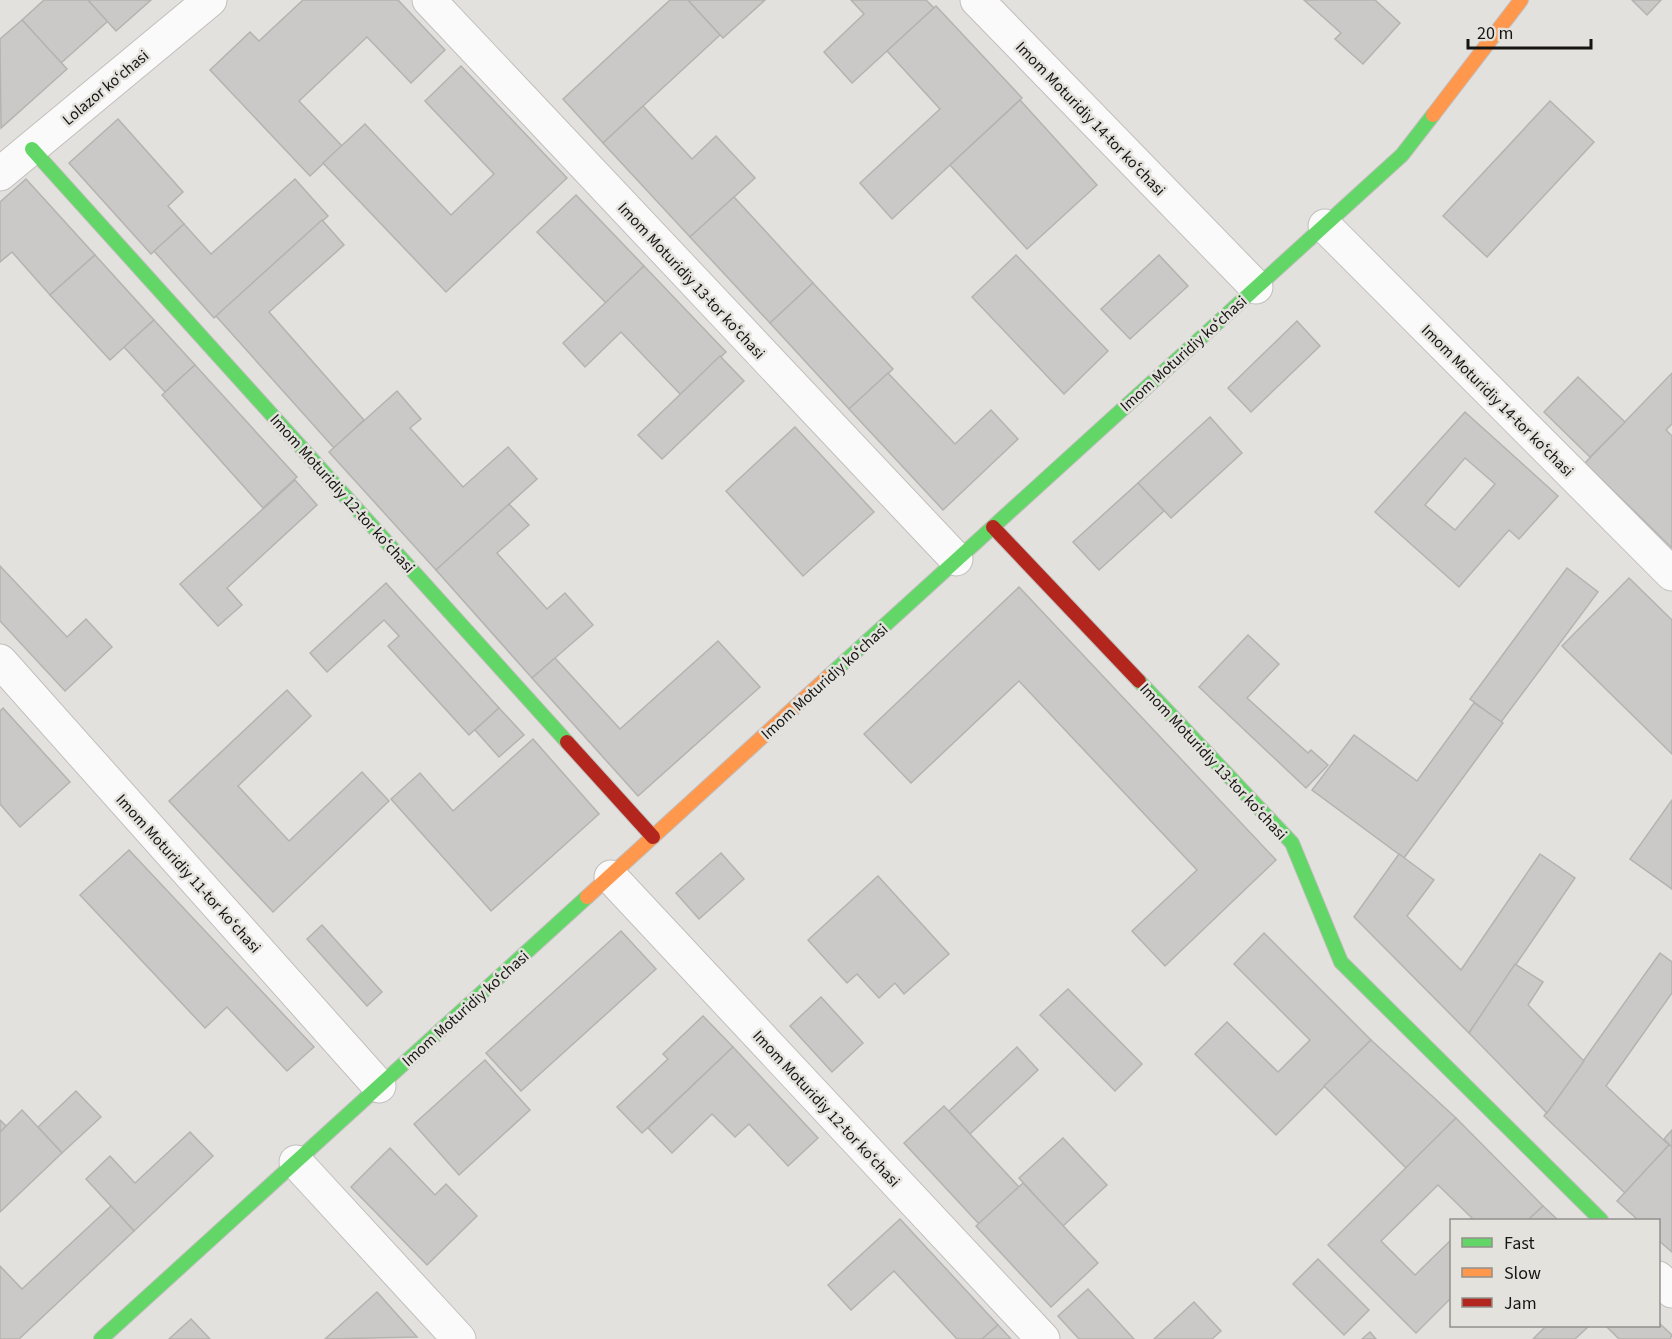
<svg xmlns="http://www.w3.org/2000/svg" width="1672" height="1339" font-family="'Source Sans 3',sans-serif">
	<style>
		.building { fill: #cac9c7; stroke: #b4b3b0; stroke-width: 1.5; fill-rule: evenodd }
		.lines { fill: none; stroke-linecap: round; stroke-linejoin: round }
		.street-casing { stroke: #c1bfbd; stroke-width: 35 }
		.fast-casing { stroke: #c1bfbd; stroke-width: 16 }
		.slow-casing { stroke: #c1bfbd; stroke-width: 16 }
		.jam-casing { stroke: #c1bfbd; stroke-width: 16 }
		.street { stroke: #fbfafa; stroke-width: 33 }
		.fast { stroke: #63d668; stroke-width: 14 }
		.slow { stroke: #ff974d; stroke-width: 14 }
		.jam { stroke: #b3261e; stroke-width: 14 }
		.labels { text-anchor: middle; stroke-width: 5; stroke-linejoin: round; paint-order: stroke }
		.street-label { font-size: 16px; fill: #161513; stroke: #e4e2dd }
	</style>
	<rect width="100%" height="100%" fill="#e3e1de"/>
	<g class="building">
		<polygon points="44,0 88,0 108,21 61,63 22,20"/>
		<polygon points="88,0 151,0 116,31"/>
		<polygon points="303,0 398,0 445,50 411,83 367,37 299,101 342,146 310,176 210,70 250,32 259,41"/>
		<polygon points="670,0 688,0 720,35 603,143 563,99"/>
		<polygon points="688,0 765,0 723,38"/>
		<polygon points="851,0 926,0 934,8 852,83 824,52 864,14"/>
		<polygon points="1304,0 1375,0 1400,23 1363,64 1335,39 1341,33"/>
		<polygon points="1632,0 1661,0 1647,15"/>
		<polygon points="936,6 1022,98 892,219 860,183 940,109 887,51"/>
		<polygon points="22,20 67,69 1,128 0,39"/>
		<polygon points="461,66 567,178 446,292 323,163 365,124 451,215 494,174 425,101"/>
		<polygon points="1020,100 1097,185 1027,249 950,165"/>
		<polygon points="1550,101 1594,142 1487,257 1443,216"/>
		<polygon points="643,106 692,159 716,136 755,178 690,237 603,143"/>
		<polygon points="118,119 183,192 168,206 184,224 151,254 69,163"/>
		<polygon points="26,179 95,255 50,295 12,252 0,262 0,202"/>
		<polygon points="295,179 328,216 214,318 154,251 184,224 211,254"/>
		<polygon points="576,195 644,266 606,303 537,232"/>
		<polygon points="734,197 813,283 770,323 690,237"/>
		<polygon points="322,220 344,245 269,312 364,420 334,448 216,316"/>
		<polygon points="95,255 154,320 110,360 50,295"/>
		<polygon points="1016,255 1108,351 1064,394 972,297"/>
		<polygon points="1159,255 1188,286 1130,339 1101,309"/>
		<polygon points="644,266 726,352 681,395 621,332 585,367 563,343"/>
		<polygon points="813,283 893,369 849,409 770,323"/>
		<polygon points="154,320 195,365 165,392 124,347"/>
		<polygon points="1297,321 1320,346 1251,412 1228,388"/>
		<polygon points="720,356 744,381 662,459 638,435"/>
		<polygon points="195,365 297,477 263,508 162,395"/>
		<polygon points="888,373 955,444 991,410 1018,439 943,510 849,409"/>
		<polygon points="1672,373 1672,424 1666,430 1672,436 1672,548 1585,463"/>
		<polygon points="1578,377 1625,422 1590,457 1544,412"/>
		<polygon points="397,391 421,419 410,428 463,487 508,447 537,479 436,570 329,452"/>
		<path d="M1465 412 1558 496 1519 539 1509 530 1459 587 1375 512ZM1465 458 1495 484 1455 530 1425 505Z"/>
		<polygon points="1210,417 1242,453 1171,518 1138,483"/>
		<polygon points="795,427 874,512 803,576 726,491"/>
		<polygon points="295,480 317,505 227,588 242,605 218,626 180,584"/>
		<polygon points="1138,483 1164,511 1099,570 1073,542"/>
		<polygon points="509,504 529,525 497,553 547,609 565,593 593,625 532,678 436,570"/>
		<polygon points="0,566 67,637 86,619 112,647 65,691 0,621"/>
		<polygon points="1567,568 1598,592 1501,722 1470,699"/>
		<polygon points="1629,578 1672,620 1672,754 1562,646"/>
		<polygon points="386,583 499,708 469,735 388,646 399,636 384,620 327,672 310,653"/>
		<polygon points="1019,587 1276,860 1165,966 1132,931 1197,870 1019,681 911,783 864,734"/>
		<polygon points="1248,635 1279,664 1247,698 1308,753 1311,750 1328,765 1306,788 1199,687"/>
		<polygon points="718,641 760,687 638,796 532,678 555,658 620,729"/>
		<polygon points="287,690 311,716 238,786 289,841 362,772 389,801 273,912 169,801"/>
		<polygon points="1474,703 1503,723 1404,858 1312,790 1354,735 1417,781"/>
		<polygon points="3,708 70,782 20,827 0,804 0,711"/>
		<polygon points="499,708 524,735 499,757 475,730"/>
		<polygon points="533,739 599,814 491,911 391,799 420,773 453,811"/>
		<polygon points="1672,800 1672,889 1630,859"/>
		<polygon points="129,850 314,1047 287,1071 227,1007 205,1028 80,895"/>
		<polygon points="721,853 744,879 699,919 676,893"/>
		<polygon points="1399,854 1434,880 1407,916 1461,970 1540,854 1575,878 1469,1033 1354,917"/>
		<polygon points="878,876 949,954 904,994 895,983 879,998 857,974 847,983 808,940"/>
		<polygon points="322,925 382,992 367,1006 307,939"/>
		<polygon points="621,931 656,969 521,1091 486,1053"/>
		<polygon points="1264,933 1371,1040 1276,1135 1195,1054 1227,1022 1278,1072 1310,1040 1234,964"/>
		<polygon points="1660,953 1672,962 1672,993 1606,1086 1669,1145 1625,1193 1544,1116"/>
		<polygon points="1515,964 1543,982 1528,1005 1584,1061 1547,1113 1469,1033"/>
		<polygon points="1068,989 1142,1064 1115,1091 1040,1015"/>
		<polygon points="821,997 863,1043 832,1072 790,1026"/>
		<polygon points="703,1016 733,1047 642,1133 617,1107 668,1059 663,1054"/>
		<polygon points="1371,1040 1456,1118 1406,1168 1324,1086"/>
		<polygon points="733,1047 818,1138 788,1166 749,1124 735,1137 712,1114 672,1153 648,1128"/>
		<polygon points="1017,1047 1038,1070 970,1134 949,1111"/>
		<polygon points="485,1060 530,1110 459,1175 414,1124"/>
		<polygon points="76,1091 101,1117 62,1153 38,1127"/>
		<polygon points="944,1106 1019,1187 979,1224 904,1143"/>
		<polygon points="22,1110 62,1153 0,1212 0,1132"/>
		<polygon points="1456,1118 1543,1206 1528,1220 1470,1220 1472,1218 1438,1185 1381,1241 1415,1275 1452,1239 1452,1297 1416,1333 1328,1245"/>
		<polygon points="0,1120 6,1126 0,1132"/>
		<polygon points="1672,1130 1672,1147 1664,1139"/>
		<polygon points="190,1132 213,1156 134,1231 86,1179 110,1156 135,1183"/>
		<polygon points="1063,1138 1107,1185 1063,1226 1019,1178"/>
		<polygon points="1669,1145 1672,1147 1672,1252 1658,1240 1658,1220 1638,1220 1617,1201"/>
		<polygon points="390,1148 435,1195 446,1184 477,1216 427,1265 351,1187"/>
		<polygon points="1023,1183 1098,1263 1051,1307 976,1226"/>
		<polygon points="111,1206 134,1231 19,1339 0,1339 0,1266 22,1289"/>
		<polygon points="1543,1206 1558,1220 1528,1220"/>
		<polygon points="900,1219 998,1325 982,1339 957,1339 894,1271 851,1310 828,1285"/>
		<polygon points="1318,1259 1369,1310 1344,1335 1293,1284"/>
		<polygon points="1088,1289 1134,1339 1079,1339 1058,1316"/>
		<polygon points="377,1292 417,1337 325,1339"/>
		<polygon points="1194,1302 1221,1331 1212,1339 1154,1339"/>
		<polygon points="191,1319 210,1339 169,1339"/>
		<polygon points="1658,1322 1672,1335 1670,1339 1619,1339 1606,1326 1658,1326"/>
		<polygon points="998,1325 1011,1339 982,1339"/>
		<polygon points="1546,1326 1589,1326 1575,1339 1533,1339"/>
		<polygon points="1370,1332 1376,1339 1362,1339"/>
	</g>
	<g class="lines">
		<defs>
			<g id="street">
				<polyline points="429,0 956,559"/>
				<polyline points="977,0 1256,287"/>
				<polyline points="0,174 210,0"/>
				<polyline points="1325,226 1672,574"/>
				<polyline points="0,661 379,1086"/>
				<polyline points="611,877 1043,1339"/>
				<polyline points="296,1162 459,1339"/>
				<polyline points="1658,1278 1672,1291"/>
			</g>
			<g id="fast">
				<polyline points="32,149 567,742"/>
				<polyline points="829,676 1402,155 1433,115"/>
				<polyline points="1139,681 1292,843 1341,962 1601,1220"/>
				<polyline points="101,1339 587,897"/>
			</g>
			<g id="slow">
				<polyline points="1433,115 1521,0"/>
				<polyline points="587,897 829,676"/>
			</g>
			<g id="jam">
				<polyline points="993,527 1139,681"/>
				<polyline points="567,742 653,837"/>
			</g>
		</defs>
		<use href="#street" class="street-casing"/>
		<use href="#fast" class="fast-casing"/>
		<use href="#slow" class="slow-casing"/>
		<use href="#jam" class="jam-casing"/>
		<use href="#street" class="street"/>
		<use href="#fast" class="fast"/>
		<use href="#slow" class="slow"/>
		<use href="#jam" class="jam"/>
	</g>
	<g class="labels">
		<g class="street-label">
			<text transform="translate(105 87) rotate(-40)" y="6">Lolazor ko‘chasi</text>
			<text transform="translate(1091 118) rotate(46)" y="6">Imom Moturidiy 14-tor koʻchasi</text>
			<text transform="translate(692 280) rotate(47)" y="6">Imom Moturidiy 13-tor koʻchasi</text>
			<text transform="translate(1183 353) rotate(-42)" y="6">Imom Moturidiy koʻchasi</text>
			<text transform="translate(1498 400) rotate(45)" y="6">Imom Moturidiy 14-tor koʻchasi</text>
			<text transform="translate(343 493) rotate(48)" y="6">Imom Moturidiy 12-tor koʻchasi</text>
			<text transform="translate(824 681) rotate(-42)" y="6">Imom Moturidiy koʻchasi</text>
			<text transform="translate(1214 761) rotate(47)" y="6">Imom Moturidiy 13-tor koʻchasi</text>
			<text transform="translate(189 873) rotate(48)" y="6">Imom Moturidiy 11-tor koʻchasi</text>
			<text transform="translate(465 1008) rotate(-42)" y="6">Imom Moturidiy koʻchasi</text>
			<text transform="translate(827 1108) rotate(47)" y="6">Imom Moturidiy 12-tor koʻchasi</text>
		</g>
	</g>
	<rect x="1450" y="1219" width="210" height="108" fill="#e4e2dd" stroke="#92908c" stroke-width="1.5"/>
	<rect x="1462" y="1238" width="30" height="9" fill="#63d668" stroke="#92908c" stroke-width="1.5"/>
	<text x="1504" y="1249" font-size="18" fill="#161513">Fast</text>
	<rect x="1462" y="1268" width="30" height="9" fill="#ff974d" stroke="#92908c" stroke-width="1.5"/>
	<text x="1504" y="1279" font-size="18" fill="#161513">Slow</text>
	<rect x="1462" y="1298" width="30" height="9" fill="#b3261e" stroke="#92908c" stroke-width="1.5"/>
	<text x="1504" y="1309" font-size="18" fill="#161513">Jam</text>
	<path d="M1468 39v9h123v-9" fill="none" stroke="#161513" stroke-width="3"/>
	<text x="1477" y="39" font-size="18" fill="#161513" stroke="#e4e2dd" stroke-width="4.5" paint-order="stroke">20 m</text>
</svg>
